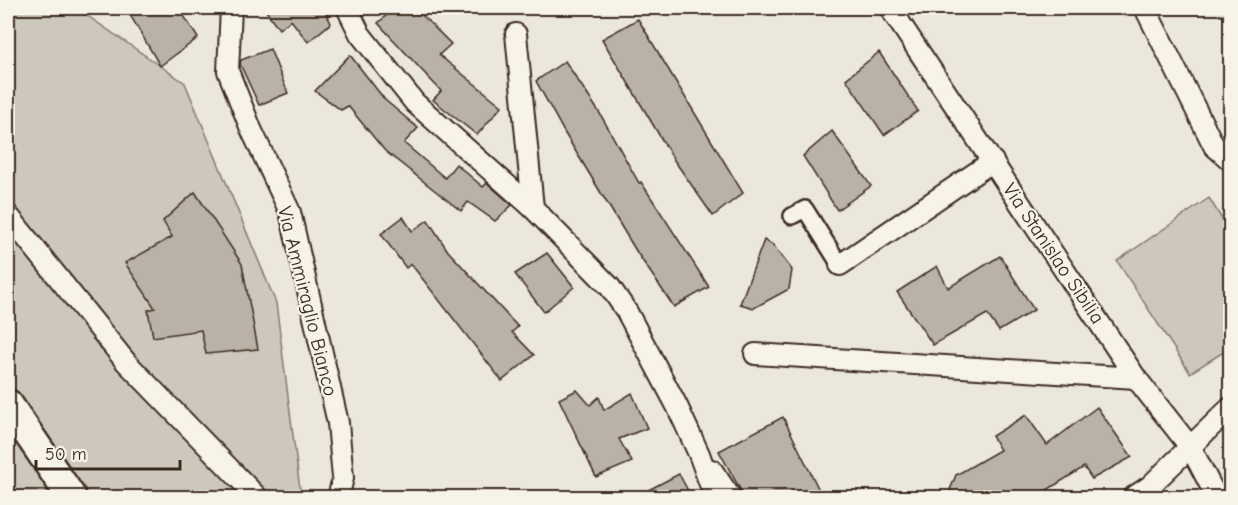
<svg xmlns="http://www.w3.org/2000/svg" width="1238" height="505" font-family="'Comic Neue',sans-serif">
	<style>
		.green { fill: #cec8bc; stroke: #84796d; stroke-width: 1.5 }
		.building { fill: #bab2a7; stroke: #3b2a1e; stroke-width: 1.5 }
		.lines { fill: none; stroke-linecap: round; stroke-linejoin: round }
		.pedestrian-casing { stroke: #3b2a1e; stroke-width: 20 }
		.minor-casing { stroke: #3b2a1e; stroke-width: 24 }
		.secondary-casing { stroke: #3b2a1e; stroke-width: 33 }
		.pedestrian { stroke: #f7f3e8; stroke-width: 15 }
		.minor { stroke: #f7f3e8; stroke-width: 20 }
		.secondary { stroke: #f7f3e8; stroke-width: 28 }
		.labels { text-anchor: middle; stroke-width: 4.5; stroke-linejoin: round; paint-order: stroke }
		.street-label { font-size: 20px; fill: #3b2a1e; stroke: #f7f3e8 }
	</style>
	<rect width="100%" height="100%" fill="#ece7dc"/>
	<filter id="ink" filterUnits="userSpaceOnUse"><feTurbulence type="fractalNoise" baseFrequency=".0167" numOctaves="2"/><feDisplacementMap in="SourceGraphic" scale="12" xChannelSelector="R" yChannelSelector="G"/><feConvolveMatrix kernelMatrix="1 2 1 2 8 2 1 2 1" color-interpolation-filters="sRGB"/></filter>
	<g filter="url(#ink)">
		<g class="green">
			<polygon points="8,8 76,8 185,83 276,303 301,497 8,497"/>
			<polygon points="1209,198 1230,232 1230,348 1190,373 1117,261"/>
		</g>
		<g class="building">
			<polygon points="126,8 179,8 198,38 160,66"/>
			<polygon points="264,8 323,8 331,23 308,42 291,20 279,29"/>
			<polygon points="395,8 415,8 451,44 439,55 502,106 477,135 433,100 441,91 378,23"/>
			<polygon points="638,19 743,193 713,216 674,160 602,39"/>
			<polygon points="270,49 288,93 259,105 240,64 241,60"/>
			<polygon points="879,52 918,111 884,135 846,79"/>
			<polygon points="350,55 385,100 418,128 404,143 445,178 456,164 483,187 487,183 512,205 495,221 468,202 461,211 385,151 348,106 341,110 315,91"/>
			<polygon points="565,61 599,112 639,183 641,182 709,287 674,307 638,254 564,132 536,81"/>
			<polygon points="832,131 871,186 837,210 803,156"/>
			<polygon points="195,192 242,264 258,349 206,354 201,330 153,337 148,310 155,308 125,263 172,237 163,221"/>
			<polygon points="403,217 412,231 428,220 448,251 518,327 512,332 534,355 502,381 411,264 406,268 381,234"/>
			<polygon points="764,240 773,245 792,270 789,289 754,308 740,304"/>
			<polygon points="547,253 574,287 544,312 515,274"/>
			<polygon points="1000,256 1034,310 999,331 987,314 933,345 897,292 937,266 948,288"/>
			<polygon points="577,390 590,405 599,397 604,410 632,393 647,428 619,439 632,462 596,477 559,399"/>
			<polygon points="1097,407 1132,457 1092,479 1084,467 1044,492 1005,494 1008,498 955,498 950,490 956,475 1000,450 992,436 1026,415 1047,445"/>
			<polygon points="783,417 823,498 745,498 719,451"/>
			<polygon points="679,474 692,498 633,498"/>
		</g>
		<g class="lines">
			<defs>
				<polyline id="pedestrian" points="792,216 805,209 840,265"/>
				<g id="minor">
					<polyline points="231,8 228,71 251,129 290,212 338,423 343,478 338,498"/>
					<polyline points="347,8 360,34 415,103 533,208 610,287 627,312 677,406 699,454 715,498"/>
					<polyline points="890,8 1136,378 1191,448 1217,498"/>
					<polyline points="1145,8 1214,146 1230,160"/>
					<polyline points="516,34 533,208"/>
					<polyline points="8,215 126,362 258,498"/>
					<polyline points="840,265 993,161"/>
					<polyline points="755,354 1136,378"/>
					<polyline points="712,470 731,498"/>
					<polyline points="1132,498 1150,486 1230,408"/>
				</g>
				<polyline id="secondary" points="8,404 72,498"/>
			</defs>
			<use href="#pedestrian" class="pedestrian-casing"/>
			<use href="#minor" class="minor-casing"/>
			<use href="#secondary" class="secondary-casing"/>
			<use href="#pedestrian" class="pedestrian"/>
			<use href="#minor" class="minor"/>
			<use href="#secondary" class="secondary"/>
		</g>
	</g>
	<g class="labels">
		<g class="street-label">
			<text transform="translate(1054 253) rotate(56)" y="7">Via Stanislao Sibilia</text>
			<text transform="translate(308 301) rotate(76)" y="7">Via Ammiraglio Bianco</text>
		</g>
	</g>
	<rect width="1238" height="505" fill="none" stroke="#f7f3e8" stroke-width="30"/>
	<rect x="15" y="15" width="1208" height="475" fill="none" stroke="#3b2a1e" stroke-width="2" filter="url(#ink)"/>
	<path d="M36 460v9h144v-9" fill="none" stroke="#3b2a1e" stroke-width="3"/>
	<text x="45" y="460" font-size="18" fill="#3b2a1e" stroke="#f7f3e8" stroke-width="4.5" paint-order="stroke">50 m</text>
</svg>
